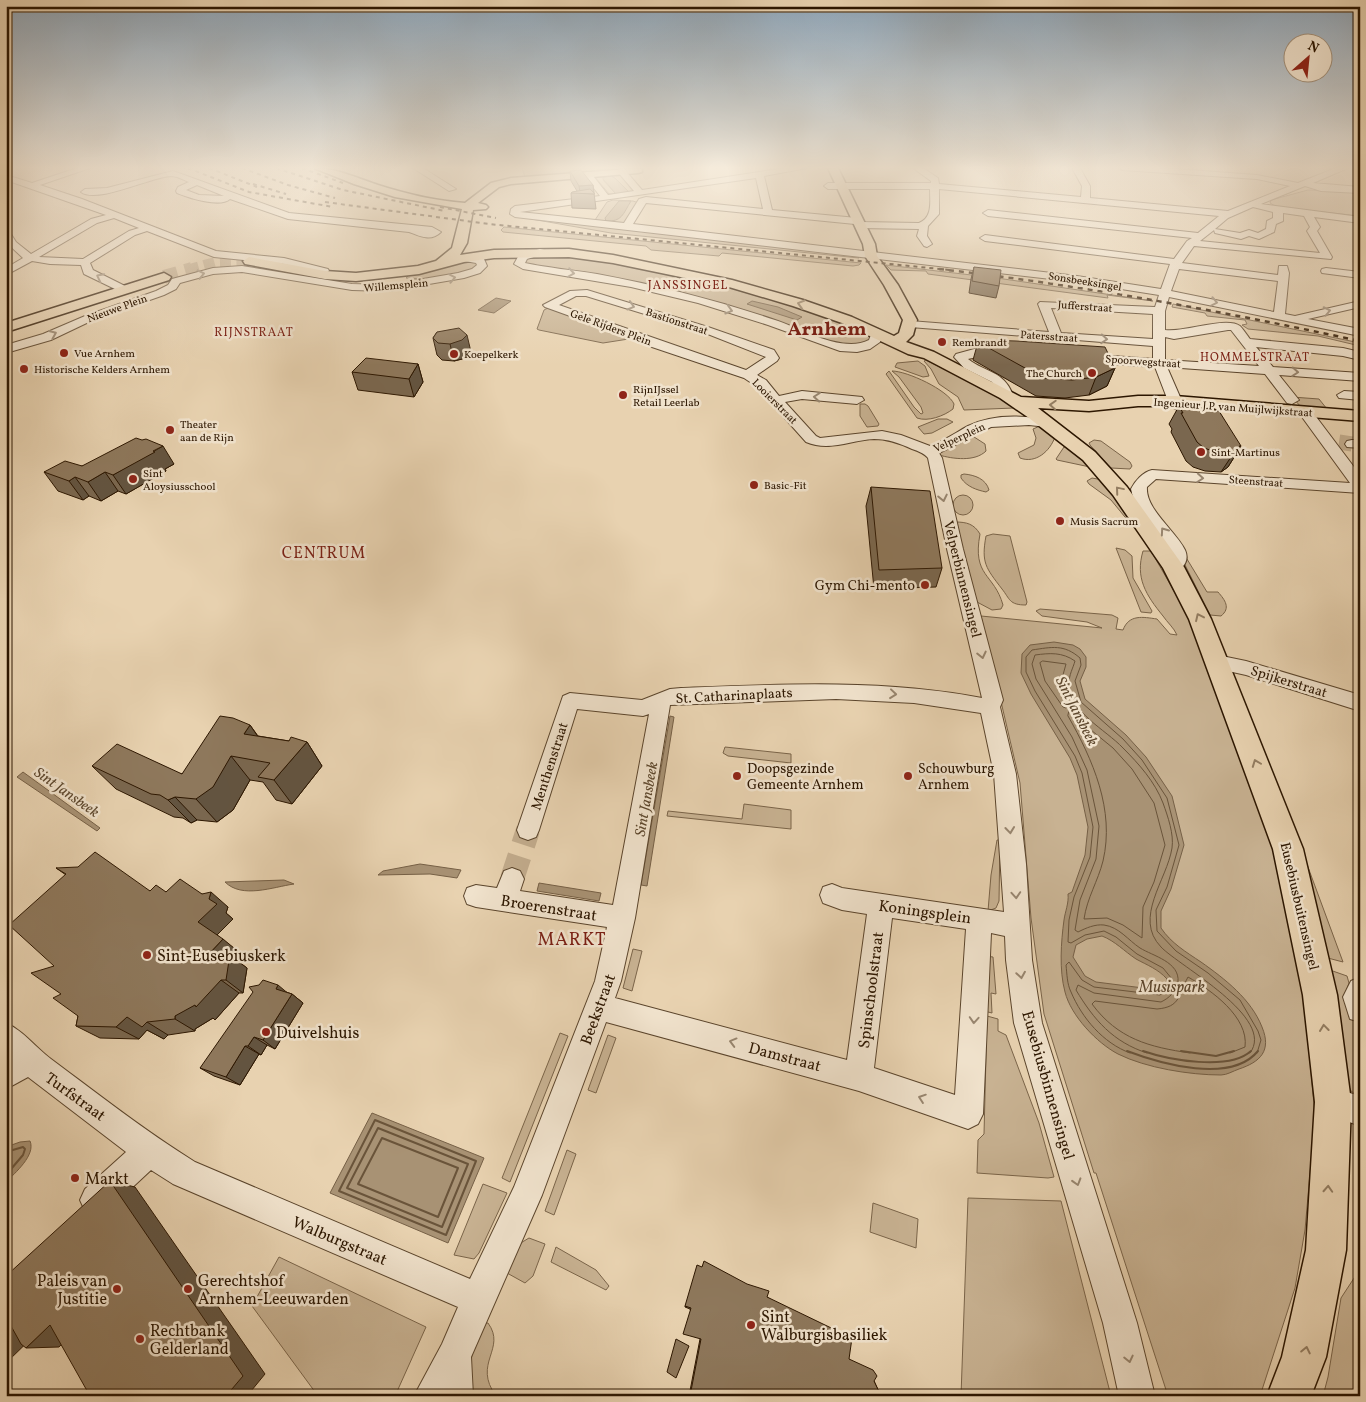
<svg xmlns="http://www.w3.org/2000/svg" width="1366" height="1402" font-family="Vollkorn,serif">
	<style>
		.green { fill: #c8b292; stroke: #7a6449 }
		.water { fill: #a89274; stroke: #766046; fill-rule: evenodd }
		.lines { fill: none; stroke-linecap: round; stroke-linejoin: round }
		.shore-far1 { stroke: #6a543a; stroke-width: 1 }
		.shore { stroke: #6a543a; stroke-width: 2 }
		.minor-tunnel-far1 { stroke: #c2ac8d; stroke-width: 15; stroke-dasharray: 15 8; stroke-linecap: butt }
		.minor-tunnel { stroke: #c2ac8d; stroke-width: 24; stroke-dasharray: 24 12; stroke-linecap: butt }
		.major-tunnel-far1 { stroke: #c2ac8d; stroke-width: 11; stroke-dasharray: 11 5.5; stroke-linecap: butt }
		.major-tunnel { stroke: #c2ac8d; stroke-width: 14; stroke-dasharray: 14 8; stroke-linecap: butt }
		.minor-casing { stroke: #5b452c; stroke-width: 2 }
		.major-casing { stroke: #2c1600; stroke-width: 3 }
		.minor { fill: #f0e2cc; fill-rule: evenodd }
		.major { fill: #e8d2b0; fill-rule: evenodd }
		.rail-far1 { stroke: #2c1600; stroke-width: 2; stroke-dasharray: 4 4; stroke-linecap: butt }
		.rail { stroke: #2c1600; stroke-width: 2.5; stroke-dasharray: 5 5; stroke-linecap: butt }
		.wall { fill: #7a674f; stroke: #2c1600 }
		.shaded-wall { fill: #635440; stroke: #2c1600 }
		.building { fill: #8e785c; stroke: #2c1600 }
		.oneway { stroke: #988670 }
		.oneway2 { stroke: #937d61 }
		.poi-dot { fill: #8f2418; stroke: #f0e2cc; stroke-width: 2 }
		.labels { text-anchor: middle; stroke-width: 5; stroke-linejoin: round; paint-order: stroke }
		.far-street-label { font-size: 11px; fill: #2c1600; stroke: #f0e2cc }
		.far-poi-label { font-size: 11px; fill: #2c1600; stroke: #f0e2cc; text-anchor: start }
		.far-neighbourhood-label { font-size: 12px; letter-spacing: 1px; fill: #7a1f14; stroke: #f0e2cc }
		.street-label { font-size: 14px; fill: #2c1600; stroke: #f0e2cc }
		.poi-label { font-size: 14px; fill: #2c1600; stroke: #f0e2cc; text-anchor: start }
		.water-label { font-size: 15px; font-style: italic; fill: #5e482e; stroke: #f0e2cc }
		.quarter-label { font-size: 16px; letter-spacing: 1px; fill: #7a1f14; stroke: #f0e2cc }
		.near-street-label { font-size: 16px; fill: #2c1600; stroke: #f0e2cc }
		.near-poi-label { font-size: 16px; fill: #2c1600; stroke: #f0e2cc; text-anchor: start }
		.near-park-label { font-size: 16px; font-style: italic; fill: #5b452c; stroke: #f0e2cc }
		.near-neighbourhood-label { font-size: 18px; letter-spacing: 1px; fill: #7a1f14; stroke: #f0e2cc }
		.far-town-label { font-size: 20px; font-weight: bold; fill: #7a1f14; stroke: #f0e2cc }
	</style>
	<rect width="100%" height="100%" fill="#e8d2b0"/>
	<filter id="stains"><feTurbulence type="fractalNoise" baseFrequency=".004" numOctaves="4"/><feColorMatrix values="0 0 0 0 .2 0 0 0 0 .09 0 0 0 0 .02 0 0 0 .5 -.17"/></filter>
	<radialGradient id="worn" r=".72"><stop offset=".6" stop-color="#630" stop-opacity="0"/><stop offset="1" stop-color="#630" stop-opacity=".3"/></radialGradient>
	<g class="green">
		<polygon points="522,168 625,168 530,177 525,177"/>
		<polygon points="619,174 632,188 633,191 629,192 615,178 603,180 616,194 609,194 595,177 592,177"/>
		<polygon points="1308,190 1360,192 1360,216 1277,207 1270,203 1271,200"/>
		<polygon points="613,200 633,201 639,203 626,224 595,220 607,202"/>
		<polygon points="514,216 856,255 859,258 611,233"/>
		<polygon points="504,227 861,263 859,265 853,266 722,253 719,256 651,250 646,246 503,232 501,230"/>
		<polygon points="574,255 699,278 828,315 871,335 871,341 848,348 706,300 524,264 523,261 530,257"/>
		<polygon points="467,260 479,263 474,270 427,279 406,278 409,275"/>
		<polygon points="886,265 997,278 1153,301 1107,295 1108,298 928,274 926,271 891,270"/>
		<polygon points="1173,304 1360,343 1360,346 1318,336 1248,329 1242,325 1247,324 1245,320 1207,316 1205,313 1172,307"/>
		<polygon points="548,308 553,308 595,325 635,338 603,343 539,330 537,329 544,310"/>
		<polygon points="926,360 991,392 1014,408 964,410 958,397 939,384 931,369 924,361"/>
		<polygon points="918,361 925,366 929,376 923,377 895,367 897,363"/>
		<path d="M889 371 914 407 921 414 923 413 921 407 899 377 892 371C907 371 948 390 954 404L953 409C944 416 928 422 917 418L886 374Z"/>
		<polygon points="1292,397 1319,399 1327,409 1302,408"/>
		<polygon points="860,404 865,404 868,406 879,424 878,426 867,427 860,416"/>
		<polygon points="938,419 947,419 953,422 932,433 924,434 918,427"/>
		<path d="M1040 426 1055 437C1050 451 1036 464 1020 458L1018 453 1034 445 1036 438 1033 429Z"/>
		<path d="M971 435 985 444 986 451C975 462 953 459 939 455L938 449Z"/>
		<polygon points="1094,440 1101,441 1130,462 1132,466 1130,469 1111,468 1090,445 1089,443"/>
		<polygon points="1064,447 1069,447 1090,467 1057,460 1056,459"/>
		<path d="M964 474C975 475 986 479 989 490L986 492C977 490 967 487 961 478V475Z"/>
		<polygon points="1092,478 1103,480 1136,527 1134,528 1111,500 1089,484 1087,481"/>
		<circle cx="963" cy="505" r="10"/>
		<path d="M955 522C967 522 974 524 980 534 972 577 994 573 1003 605L1001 609 992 610 977 602Z"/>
		<path d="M993 534 1010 536 1027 602 1026 605C1009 605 1010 599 1002 589 986 568 981 563 986 536Z"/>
		<path d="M1173 536 1207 592H1218C1225 600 1231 608 1221 616L1210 615 1186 567Z"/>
		<polygon points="1116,548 1125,550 1132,556 1133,578 1152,611 1151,613 1141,612"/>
		<path d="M1143 551H1151L1185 610 1207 657 1270 821 1303 982 1315 1116 1305 1230 1295 1288 1260 1396H1168L1096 1173H1094L1044 1014 1031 918 1020 783 981 616 1102 628 1087 622 1042 616 1036 611 1040 609 1112 615 1118 618 1116 629 1123 630C1129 614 1143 617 1157 619L1170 634 1177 635C1174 628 1167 622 1163 616 1146 595 1135 578 1143 551Z"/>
		<polygon points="725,747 791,754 791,763 728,756 723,753"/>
		<polygon points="744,804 791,810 791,829 667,816 668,811 742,819"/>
		<polygon points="997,840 1000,840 999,901 996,908 988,911 991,875"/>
		<polygon points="1298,840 1343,962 1324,957"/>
		<polygon points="633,949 642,951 632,991 623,988"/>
		<polygon points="986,956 993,957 996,994 991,993 992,1013 984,1011"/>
		<polygon points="1327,969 1347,976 1349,983 1345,994 1360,1036 1360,1097 1351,1091 1344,1075"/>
		<polygon points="987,1016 998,1019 998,1031 1006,1035 1039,1123 1054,1177 1048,1178 977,1173 978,1140 984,1134"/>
		<polygon points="560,1033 568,1036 510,1182 502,1178"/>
		<polygon points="608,1035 616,1038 596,1093 588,1090"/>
		<polygon points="567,1150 576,1154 554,1215 545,1211"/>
		<polygon points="483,1184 507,1193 479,1253 474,1259 454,1255"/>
		<polygon points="968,1198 1061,1201 1111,1396 961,1396"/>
		<polygon points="873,1203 918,1219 916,1248 870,1232"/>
		<polygon points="1360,1234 1360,1396 1323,1396 1328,1377 1341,1298 1358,1272"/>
		<polygon points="529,1238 545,1244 533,1276 525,1283 507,1273 519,1244"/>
		<polygon points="556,1247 596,1270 609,1286 606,1290 551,1262"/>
		<polygon points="279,1257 426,1327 395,1396 318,1396 252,1306"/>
		<path d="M483 1323H488C507 1349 472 1363 496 1396H468L472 1353Z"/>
	</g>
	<g class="water">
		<polygon points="610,176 615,178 629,192 616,194 603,179 603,177"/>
		<path d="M619 201H631C623 214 622 222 606 221L605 218Z"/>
		<polygon points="496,298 511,301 494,313 478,310"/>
		<polygon points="752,301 778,307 802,317 797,320 747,304"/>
		<path d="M1054 642 1073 645 1080 649 1086 657V667L1080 681 1085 699 1126 735 1146 757 1172 796 1184 845 1171 889 1161 911V928C1171 943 1186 952 1201 962 1225 979 1251 999 1262 1027 1272 1051 1260 1062 1239 1069 1233 1071 1227 1075 1221 1075 1190 1075 1146 1068 1118 1054 1097 1043 1071 1016 1065 992 1059 970 1061 942 1064 920 1065 912 1069 903 1068 894L1072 892 1085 855 1088 827 1077 775 1070 758 1031 694 1021 673 1022 654 1030 645ZM1102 936C1115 941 1124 951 1136 959 1147 965 1158 969 1167 979L1165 985 1159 990 1096 982 1085 976 1073 957 1076 945 1087 939Z"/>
		<polygon points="670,716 674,717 647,886 641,885"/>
		<polygon points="23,772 100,828 97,831 17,777"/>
		<polygon points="420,864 461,870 457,878 430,874 378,875 383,871"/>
		<path d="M284 880 294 884C273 887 242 899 225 882Z"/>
		<polygon points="539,883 601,893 599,901 537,891"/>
		<polygon points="372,1113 484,1158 448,1243 330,1193"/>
		<path d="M30 1141C36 1155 15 1173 6 1182V1147L20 1142Z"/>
	</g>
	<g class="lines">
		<g class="shore-far1">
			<polygon points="1043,661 1066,664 1061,682 1067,705 1066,708 1063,707 1045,681 1040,663"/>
			<path d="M1069 712 1113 748 1132 769 1154 803 1165 845 1154 882 1143 907 1142 938 1123 925 1107 918 1084 919C1087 898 1098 881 1103 861 1115 810 1093 760 1068 716Z"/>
			<path d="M1130 1053C1103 1043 1082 1018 1071 992 1067 984 1067 974 1066 965L1069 962 1082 980 1094 987 1160 995 1169 988 1172 979 1163 968 1137 954 1116 937 1104 931 1085 935 1071 943 1068 942 1069 920 1074 897 1090 857 1093 827 1082 773 1075 756 1035 691 1026 672V657L1032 650C1052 647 1064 644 1080 658L1081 665 1075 681 1081 702 1123 739 1142 760 1167 798 1179 845 1167 887 1156 910 1157 931 1176 951 1208 973 1240 1000 1258 1031 1261 1040 1257 1053"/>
			<path d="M1147 1053C1113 1042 1094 1020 1076 990L1078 985 1094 993 1161 1002C1169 998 1176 992 1178 982 1180 962 1153 956 1140 948 1128 940 1119 927 1104 925 1095 924 1086 928 1078 932L1075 930 1080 900 1096 859 1099 826 1087 770 1072 737 1036 679 1032 664 1035 655C1050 653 1062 652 1075 661 1073 668 1069 675 1069 683 1070 713 1105 729 1123 748 1139 764 1155 782 1163 803 1168 817 1174 834 1172 848 1167 880 1133 918 1161 947 1179 966 1277 1018 1250 1053"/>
			<path d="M1190 1053C1149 1047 1118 1039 1092 1004L1095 1001 1157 1009C1181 1007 1178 995 1188 977 1211 990 1249 1017 1245 1047L1230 1053"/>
		</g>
		<g class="shore">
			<path d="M1127 1051C1161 1064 1231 1084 1258 1051"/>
			<path d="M1143 1051C1169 1060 1229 1071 1251 1051"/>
			<polyline points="1181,1051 1216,1056 1234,1051"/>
			<polygon points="375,1120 476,1161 446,1235 339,1191"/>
			<polygon points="378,1128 468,1164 442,1227 347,1188"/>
			<polygon points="382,1138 458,1168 438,1217 358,1184"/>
			<polyline points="6,1152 23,1147 25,1149 23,1155 6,1175"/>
		</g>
		<polyline class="minor-tunnel-far1" points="1339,442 1352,444"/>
		<polyline class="minor-tunnel" points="512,879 528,830"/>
		<polyline class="major-tunnel-far1" points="188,270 217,262 249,261"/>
		<polyline class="major-tunnel" points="164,277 192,269"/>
		<defs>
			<g id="minor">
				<path d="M77 168H90L40 185 82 199 216 251 284 258 328 269 329 271 324 274 284 264 214 257 147 231 135 235 90 263 93 270 125 286 126 288 125 290H117L84 274 81 265 50 264 32 261 6 275V268L23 258 8 244 6 230 9 231 16 242 31 254 91 219 106 215 6 180V175L32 183ZM114 218 139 228 129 231 83 259 39 257 97 223Z"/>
				<polygon points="413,168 423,168 456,189 449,191"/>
				<path d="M785 168H807L764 176 772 210 857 218 860 219 861 222 919 223C933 217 930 202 930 189H828L824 186 828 183H931V181L913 168H923L938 178 939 184 1081 197 1082 186 1072 168H1080L1090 186V198L1228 211 1290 186 1257 179 1122 170 1118 168H1162L1257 175 1298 183 1336 168H1348L1313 183 1360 187V193L1321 191 1305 186 1261 204 1360 217V223L1314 217 1320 227 1317 231 1332 257 1331 259 1194 246 1182 263 1278 275 1279 266H1287L1289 273 1285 314 1295 316 1360 301V307L1308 319 1360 329V336L1169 297 1165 311V330C1183 333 1226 316 1240 326 1243 329 1247 335 1250 339L1343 348 1360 352V360L1343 356 1256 347 1273 367 1360 373V381L1279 375 1299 400 1292 404 1287 403 1265 374 1167 367 1184 406 1177 410 1170 406 1155 367 1085 362 1079 358 1085 354 1153 359V346L910 327 904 324 910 321 1049 332 1038 304 1040 302 1155 307 1159 295 1077 282 515 217 510 214 511 209 515 206 600 196 583 174 587 172H590L608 195 634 191 617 171 621 169H624L642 190ZM756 178 763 209 646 197 639 199 624 223 520 212ZM939 189 1219 216 1198 233 988 210 983 213 988 216 1192 238 1187 241 1174 259 985 235 980 238 985 241 1170 264 1161 289 1077 276 633 224 646 203 855 224 856 227 859 228 919 229 917 236 924 246 927 247 932 244 927 236 928 226 939 214ZM1253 207 1273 212V218L1267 221 1266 229 1258 233 1249 230 1240 233 1215 229 1228 218ZM1283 213 1304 216 1310 227 1307 231 1320 253 1200 241 1214 230 1215 233 1241 239 1249 236 1259 239 1274 232 1276 224 1283 221ZM1179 269 1278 281 1274 312 1171 291ZM1051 308 1153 314V339L1061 333ZM1228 330H1231L1259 366 1165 360V337L1174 339Z"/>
				<path d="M173 171 289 213 432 227 441 232C431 242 420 236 409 232L288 219 230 199C220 208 189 198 177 193L176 191 178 187 189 182C184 180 177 176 171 176 151 177 97 204 81 192L85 189 107 188ZM197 185 224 196 199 195 186 190Z"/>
				<path d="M540 249 544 250V254L527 259 525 263C548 268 573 270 597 274 657 285 716 300 775 320 800 328 843 354 869 340L872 332 876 330 882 334 880 342 870 349 857 352 840 351 768 325 698 303 631 287 523 269 514 264 519 255Z"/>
				<polygon points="463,255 484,259 487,266 480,273 464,278 388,291 352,290 242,272 213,274 180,283 176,289 164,295 93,320 51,340 6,353 6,345 43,334 85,316 156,291 168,285 172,279 213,268 242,266 352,284 388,285 458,273 472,269 477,265 476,263 459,260 458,258"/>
				<polygon points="1326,268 1360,272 1360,278 1322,273 1321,271 1322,269"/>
				<path d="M587 290 708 327 774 350 779 358 777 361 757 375 766 380 779 396 802 391 862 397 864 400 857 404 802 399 785 402 816 436 820 438 882 431 901 435 930 446C944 441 955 433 968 426 988 416 1014 415 1036 418 1043 418 1050 418 1054 423L1047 427 1029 425 991 427 939 453 942 458 963 549 1003 700 1000 707 1016 774 1026 864 1032 960 1042 1023 1137 1323 1155 1396H1119L1103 1323 1014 1023 1006 960 1005 936 991 933 983 1114 978 1124 968 1129 859 1091 606 1022 542 1195 471 1357 473 1396H414L442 1344 458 1307 173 1184 151 1170 107 1211 96 1216 85 1211 80 1200 85 1189 126 1152 28 1077 6 1089V1023C24 1031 36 1048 51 1059 98 1094 145 1131 195 1162L470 1279 514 1187 595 981 607 927 476 907 467 904 464 896 467 888 476 885 497 888 504 871 512 868 520 871 524 879 520 891 613 905 649 714 643 716 577 709 539 830 536 837 528 840 520 837 517 830 563 696 570 693 642 700 670 689 681 688C782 684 883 679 982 698L947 549 928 458C924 453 918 451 912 449 899 443 888 439 874 439 851 440 829 452 806 442L756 386 744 378 646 345 634 339 545 307 543 305 570 291ZM576 296H586L700 331 766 357 746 370 559 305ZM836 699 914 703 981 713 994 774 1004 912 842 888 832 884 823 887 820 895 823 903 842 910 867 914 847 1060 615 998 621 981 635 918 670 705ZM892 918 966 929 955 1095 874 1068Z"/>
				<path d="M978 348H1001L1007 352C1001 358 978 356 968 359 986 373 1003 370 1013 395L1011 398H1001L992 382 964 368 954 357 956 354Z"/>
				<polygon points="1344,391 1360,392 1360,400 1339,398 1337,395"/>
				<path d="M1309 413 1314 414 1360 475V493L1156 479 1147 487C1145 509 1176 531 1185 550 1191 563 1179 574 1167 571L1165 567 1170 560V552C1156 533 1135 512 1131 489 1135 481 1143 472 1152 470L1350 483 1302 417Z"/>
				<polygon points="1352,440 1360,440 1360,448 1347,447 1345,444 1347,441"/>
				<polygon points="1217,655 1246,661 1360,695 1360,711 1246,675 1210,667 1207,662 1210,657"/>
				<polygon points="1360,977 1360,1022 1350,1019 1343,997 1351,981"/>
				<polygon points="1333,1088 1360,1096 1360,1126 1323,1112 1319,1102 1323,1092"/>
			</g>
			<g id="major">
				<path d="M314 168C336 168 357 178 378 185 406 194 436 201 465 203L491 183 511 178 642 168V172L638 173 511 184 499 187 478 203 486 205 488 207 486 209 473 210 467 243 460 255 494 250 569 249 613 255 732 280 803 300 852 317 894 336 899 333 903 320 884 285 865 256 863 244 828 168H838L875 244 877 256 898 285 917 320 913 335 906 342 934 352 1021 397 1089 401 1138 396H1175L1360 411V421L1175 406H1138L1089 411 1038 408 1095 452 1127 487 1184 567 1211 619 1303 849 1337 995 1351 1102 1346 1250 1326 1357 1311 1396H1267L1282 1357 1306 1250 1315 1102 1303 995 1273 849 1189 619 1163 568 1113 495 1083 460 1029 418 1000 398 924 358 908 354 842 323 793 306 729 287 613 263 569 257 494 258 464 262 419 274 356 281 325 279 245 264 243 261 249 257 325 271 356 273 418 266 436 261 452 248 462 209 395 197 354 184Z"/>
				<polygon points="164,273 171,277 169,280 6,332 6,323"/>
			</g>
		</defs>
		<use href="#minor" class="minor-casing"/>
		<use href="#major" class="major-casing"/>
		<use href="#minor" class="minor"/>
		<use href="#major" class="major"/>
		<g class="rail-far1">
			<polyline points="188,168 249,192 333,207"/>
			<polyline points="209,168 257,187"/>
			<polyline points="242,168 288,185 335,198"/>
			<polyline points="276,168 343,190 445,211"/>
			<polyline points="302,168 343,183"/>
			<polyline points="253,184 286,194"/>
			<polyline points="325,202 489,224 950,270"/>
			<polyline points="440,207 496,218"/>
		</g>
		<path class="rail" d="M939 269C1081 285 1221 311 1360 341"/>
	</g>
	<g class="wall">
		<polygon points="570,171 593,185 596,209 572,208 571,193 577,191 571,181"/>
		<polygon points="974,267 999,286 996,298 969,293 971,279"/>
		<polygon points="437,332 471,352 466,358 454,361 442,360 437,355 433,338"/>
		<polygon points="978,342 1115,368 1107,386 1089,395 1065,398 1036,396 973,360"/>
		<polygon points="418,364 423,382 414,397 358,390 352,372"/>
		<polygon points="1179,406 1241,446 1228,467 1221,472 1205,471 1193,467 1186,461 1171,432 1172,429 1169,424"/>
		<polygon points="174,464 165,469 166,471 126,494 118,491 101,501 89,496 83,500 58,491 44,472 82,466"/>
		<polygon points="871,487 942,568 936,587 874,589 866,506"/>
		<polygon points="250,725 258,736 289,741 307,742 322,766 292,804 276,800 263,782 250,780 233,810 217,822 197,820 191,823 183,818 174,817 116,789 92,766 182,774"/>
		<polygon points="56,868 150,891 202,894 228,907 226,913 233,919 217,935 240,953 235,959 247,968 243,993 239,993 215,1020 213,1018 195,1029 195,1031 168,1035 164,1039 147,1030 139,1039 100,1038 76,1026 78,1016 61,994 54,966 66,875"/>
		<polygon points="286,992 292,994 303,1003 275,1049 267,1045 261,1055 259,1054 240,1085 214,1076 200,1068"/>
		<polygon points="767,1297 849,1359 874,1381 881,1396 689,1396 700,1339 690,1309 685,1307 685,1306"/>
	</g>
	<g class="shaded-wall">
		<polygon points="593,185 594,194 580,193 579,186"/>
		<polygon points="467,335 471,352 466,358 454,361 450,344"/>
		<polygon points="418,364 423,382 414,397 409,379"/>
		<polygon points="1115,368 1107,386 1089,395 1096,377"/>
		<polygon points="163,446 174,464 165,469 166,471 126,494 113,475"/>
		<polygon points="1240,448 1228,467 1221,472 1233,454"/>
		<polygon points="105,472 118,491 101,501 88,482"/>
		<polygon points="75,477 89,496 83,500 69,481"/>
		<polygon points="250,725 267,750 244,734"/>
		<polygon points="307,742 322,766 292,804 274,780"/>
		<polygon points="231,756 250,780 233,810 217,822 196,799"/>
		<polygon points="175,797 197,820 191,823 168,800"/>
		<polygon points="211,892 228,907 226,913 233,919 215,937 198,922 209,899"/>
		<polygon points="223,939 240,953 235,959 247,968 243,993 226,980 206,957"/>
		<polygon points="221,980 239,993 215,1020 213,1018 195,1029 195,1031 175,1019 175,1016"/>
		<polygon points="278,985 290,995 276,989"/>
		<polygon points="292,994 303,1003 275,1049 263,1040"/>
		<polygon points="127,1017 147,1022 168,1035 164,1039 147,1030 139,1039 116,1027"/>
		<polygon points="254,1037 267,1045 261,1055 248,1046"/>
		<polygon points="245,1046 259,1054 240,1085 226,1077"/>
		<polygon points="110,1181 135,1187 265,1374 247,1396 226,1396"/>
		<polygon points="50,1325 80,1325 59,1347 26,1348"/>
		<polygon points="11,1326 44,1326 6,1363 6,1330"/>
	</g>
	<g class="building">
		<polygon points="581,170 593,185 579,186 570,171"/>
		<polygon points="590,189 595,194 571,193 572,192"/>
		<polygon points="974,267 1001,270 999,286 972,281"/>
		<polygon points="459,328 467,335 462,340 450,344 438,343 433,338 437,332"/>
		<polygon points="984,340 1016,341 1105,347 1115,368 1096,377 1072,380 1043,378 978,342"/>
		<polygon points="366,358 418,364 409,379 352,372"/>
		<polygon points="1179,406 1214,408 1216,411 1219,411 1241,446 1239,446 1240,448 1233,454 1216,452 1204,448 1197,442 1181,413 1183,413"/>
		<polygon points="136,438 142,440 146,439 163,446 153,451 155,452 113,475 105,472 88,482 75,477 69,481 44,472 65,461 82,466"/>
		<polygon points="871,487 930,491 942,568 879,570"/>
		<polygon points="220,716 233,718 250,725 244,734 289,741 291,737 307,742 274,780 258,777 270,763 231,756 213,787 196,799 175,797 168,800 160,795 151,794 92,766 117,744 182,774"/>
		<polygon points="95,852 150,891 156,885 166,892 180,879 202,894 211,892 209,899 217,904 198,922 223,939 206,957 230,954 226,980 221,980 196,1007 195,1005 175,1016 175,1019 147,1022 142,1027 127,1017 116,1027 76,1026 78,1016 53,998 61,994 31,973 54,966 9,925 66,874 56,868 78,867"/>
		<polygon points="263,980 278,985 276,989 292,994 263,1040 254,1037 248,1046 245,1046 226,1077 200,1068 253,992 249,987 259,985"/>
		<polygon points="110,1181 243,1376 226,1396 90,1396 50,1325 26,1348 21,1344 11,1326 6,1330 6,1276"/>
		<polygon points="704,1261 747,1284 769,1291 767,1297 852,1338 849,1359 873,1370 877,1376 874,1381 881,1396 690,1396 701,1339 683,1334 691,1308 685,1306 697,1265 702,1267"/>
		<polygon points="676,1339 689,1346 676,1378 667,1372"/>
	</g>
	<defs><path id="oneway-chevron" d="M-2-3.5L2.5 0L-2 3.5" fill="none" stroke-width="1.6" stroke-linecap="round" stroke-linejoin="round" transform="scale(1.25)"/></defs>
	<g class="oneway">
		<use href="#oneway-chevron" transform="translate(571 273) rotate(9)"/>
		<use href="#oneway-chevron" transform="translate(201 274) rotate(-13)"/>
		<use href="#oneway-chevron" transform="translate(100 277) rotate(-153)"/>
		<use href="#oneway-chevron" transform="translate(452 278) rotate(-11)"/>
		<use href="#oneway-chevron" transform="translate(1214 302) rotate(11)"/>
		<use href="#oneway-chevron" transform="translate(631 306) rotate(17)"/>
		<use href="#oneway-chevron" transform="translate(729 310) rotate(16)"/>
		<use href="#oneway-chevron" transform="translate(1327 311) rotate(-12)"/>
		<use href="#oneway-chevron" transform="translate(53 334) rotate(-23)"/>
		<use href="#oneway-chevron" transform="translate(1104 339) rotate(4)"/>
		<use href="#oneway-chevron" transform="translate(1295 372) rotate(4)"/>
		<use href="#oneway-chevron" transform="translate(817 397) rotate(-175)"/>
		<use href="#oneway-chevron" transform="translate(1200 478) rotate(4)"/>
		<use href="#oneway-chevron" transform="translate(943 498) rotate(78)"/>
		<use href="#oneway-chevron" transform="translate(1164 531) rotate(-125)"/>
		<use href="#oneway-chevron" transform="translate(982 655) rotate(77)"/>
		<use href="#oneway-chevron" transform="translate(893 694) rotate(6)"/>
		<use href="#oneway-chevron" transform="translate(1010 830) rotate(84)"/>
		<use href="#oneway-chevron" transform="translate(1016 895) rotate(86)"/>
		<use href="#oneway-chevron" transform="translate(1021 975) rotate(81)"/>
		<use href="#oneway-chevron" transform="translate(974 1020) rotate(94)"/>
		<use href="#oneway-chevron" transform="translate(733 1042) rotate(-165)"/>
		<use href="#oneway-chevron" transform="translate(922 1098) rotate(-161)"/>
		<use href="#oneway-chevron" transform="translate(1077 1182) rotate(73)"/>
		<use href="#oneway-chevron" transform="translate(1129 1359) rotate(77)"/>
	</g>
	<g class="oneway2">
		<use href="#oneway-chevron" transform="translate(801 304) rotate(-163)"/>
		<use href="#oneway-chevron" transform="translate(1053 405) rotate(-177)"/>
		<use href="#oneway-chevron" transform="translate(1119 490) rotate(-130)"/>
		<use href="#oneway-chevron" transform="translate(1199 617) rotate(-115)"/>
		<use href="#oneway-chevron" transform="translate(1256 763) rotate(-111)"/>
		<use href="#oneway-chevron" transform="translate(1324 1028) rotate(-97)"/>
		<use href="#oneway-chevron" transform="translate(1328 1189) rotate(-87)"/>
		<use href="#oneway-chevron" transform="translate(1306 1350) rotate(-78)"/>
	</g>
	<linearGradient id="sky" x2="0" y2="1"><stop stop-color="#8ea6ba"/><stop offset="0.46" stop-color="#f5ebdb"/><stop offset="1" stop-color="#f5ebdb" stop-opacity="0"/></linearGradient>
	<rect width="1366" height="365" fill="url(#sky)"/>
	<g class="poi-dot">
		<circle cx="942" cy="342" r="5"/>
		<circle cx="64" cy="353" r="5"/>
		<circle cx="454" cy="354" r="5"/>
		<circle cx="24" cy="369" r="5"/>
		<circle cx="1092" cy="373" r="5"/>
		<circle cx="623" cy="395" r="5"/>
		<circle cx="170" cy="430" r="5"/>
		<circle cx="1201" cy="452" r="5"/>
		<circle cx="133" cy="479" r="5"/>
		<circle cx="754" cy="485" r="5"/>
		<circle cx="1060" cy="521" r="5"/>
		<circle cx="925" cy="585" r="5"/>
		<circle cx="737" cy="776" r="5"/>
		<circle cx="908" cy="776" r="5"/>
		<circle cx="147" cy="955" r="5"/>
		<circle cx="266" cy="1032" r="5"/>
		<circle cx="75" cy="1178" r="5"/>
		<circle cx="117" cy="1289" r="5"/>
		<circle cx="188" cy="1289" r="5"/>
		<circle cx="751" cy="1325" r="5"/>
		<circle cx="140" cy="1339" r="5"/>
	</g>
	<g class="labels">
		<g class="far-street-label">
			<text transform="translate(1085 281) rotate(9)" y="4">Sonsbeeksingel</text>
			<text transform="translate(396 285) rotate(-5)" y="4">Willemsplein</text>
			<text transform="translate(1085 306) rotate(4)" y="4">Jufferstraat</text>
			<text transform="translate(117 308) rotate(-20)" y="4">Nieuwe Plein</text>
			<text transform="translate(677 321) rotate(18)" y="4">Bastionstraat</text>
			<text transform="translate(611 327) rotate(20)" y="4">Gele Rijders Plein</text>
			<text transform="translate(1049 336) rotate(4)" y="4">Patersstraat</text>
			<text transform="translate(1143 361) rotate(4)" y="4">Spoorwegstraat</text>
			<text transform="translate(775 401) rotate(45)" y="4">Looierstraat</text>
			<text transform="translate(1233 407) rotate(4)" y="4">Ingenieur J.P. van Muijlwijkstraat</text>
			<text transform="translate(959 437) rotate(-25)" y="4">Velperplein</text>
			<text transform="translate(1256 481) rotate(4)" y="4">Steenstraat</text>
		</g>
		<g class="far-poi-label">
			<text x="952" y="346">Rembrandt</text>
			<text x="74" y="357">Vue Arnhem</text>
			<text x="464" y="358">Koepelkerk</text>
			<text x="34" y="373">Historische Kelders Arnhem</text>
			<text x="1082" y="377" text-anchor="end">The Church</text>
			<text x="633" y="393">RijnIJssel<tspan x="633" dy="13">Retail Leerlab</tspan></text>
			<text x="180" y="428">Theater<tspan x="180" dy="13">aan de Rijn</tspan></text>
			<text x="1211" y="456">Sint-Martinus</text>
			<text x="143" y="477">Sint<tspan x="143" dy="13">Aloysiusschool</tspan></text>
			<text x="764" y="489">Basic-Fit</text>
			<text x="1070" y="525">Musis Sacrum</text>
		</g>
		<g class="far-neighbourhood-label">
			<text x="688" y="289">JANSSINGEL</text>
			<text x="254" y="336">RIJNSTRAAT</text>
			<text x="1255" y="361">HOMMELSTRAAT</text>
		</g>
		<g class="street-label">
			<text transform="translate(963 579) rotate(76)" y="5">Velperbinnensingel</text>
			<text transform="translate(1289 681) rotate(17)" y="5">Spijkerstraat</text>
			<text transform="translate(734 695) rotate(-3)" y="5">St. Catharinaplaats</text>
			<text transform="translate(549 766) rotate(-72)" y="5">Menthenstraat</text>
			<text transform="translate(1300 906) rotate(77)" y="5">Eusebiusbuitensingel</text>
		</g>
		<g class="poi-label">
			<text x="915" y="590" text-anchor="end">Gym Chi-mento</text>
			<text x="747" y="773">Doopsgezinde<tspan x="747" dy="16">Gemeente Arnhem</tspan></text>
			<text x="918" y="773">Schouwburg<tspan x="918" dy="16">Arnhem</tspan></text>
		</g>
		<g class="water-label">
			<text transform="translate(1077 711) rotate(63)" y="5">Sint Jansbeek</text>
			<text transform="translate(67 792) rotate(35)" y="5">Sint Jansbeek</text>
			<text transform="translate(646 799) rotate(-80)" y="5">Sint Jansbeek</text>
		</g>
		<g class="quarter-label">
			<text x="324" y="558">CENTRUM</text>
		</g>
		<g class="near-street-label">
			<text transform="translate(549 907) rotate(9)" y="6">Broerenstraat</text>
			<text transform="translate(925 911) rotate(8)" y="6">Koningsplein</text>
			<text transform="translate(870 990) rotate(-83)" y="6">Spinschoolstraat</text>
			<text transform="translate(597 1009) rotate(-70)" y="6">Beekstraat</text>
			<text transform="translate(785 1056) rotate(15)" y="6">Damstraat</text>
			<text transform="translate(1049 1085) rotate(74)" y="6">Eusebiusbinnensingel</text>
			<text transform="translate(76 1096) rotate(36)" y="6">Turfstraat</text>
			<text transform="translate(340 1240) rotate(23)" y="6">Walburgstraat</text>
		</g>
		<g class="near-poi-label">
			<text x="157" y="961">Sint-Eusebiuskerk</text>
			<text x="276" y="1038">Duivelshuis</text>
			<text x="85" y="1184">Markt</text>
			<text x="107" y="1286" text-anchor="end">Paleis van<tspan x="107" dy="18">Justitie</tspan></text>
			<text x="198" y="1286">Gerechtshof<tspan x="198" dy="18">Arnhem-Leeuwarden</tspan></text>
			<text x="761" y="1322">Sint<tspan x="761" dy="18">Walburgisbasiliek</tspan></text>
			<text x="150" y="1336">Rechtbank<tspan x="150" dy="18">Gelderland</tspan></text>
		</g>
		<g class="near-park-label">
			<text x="1172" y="992">Musispark</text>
		</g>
		<g class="near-neighbourhood-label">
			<text x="572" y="945">MARKT</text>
		</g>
		<g class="far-town-label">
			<text x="827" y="335">Arnhem</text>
		</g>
	</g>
	<rect width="1366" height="1402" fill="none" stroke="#e8d2b0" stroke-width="25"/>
	<rect x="8" y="8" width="1351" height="1387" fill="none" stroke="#2c1600" stroke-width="2.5"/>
	<rect x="12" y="12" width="1341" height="1377" fill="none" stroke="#2c1600"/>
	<g transform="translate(1308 58) rotate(27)"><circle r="24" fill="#f0e2cc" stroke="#a2907a"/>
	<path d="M0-4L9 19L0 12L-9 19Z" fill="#8f2418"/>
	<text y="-8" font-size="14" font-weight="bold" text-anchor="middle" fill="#2c1600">N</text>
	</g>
	<rect width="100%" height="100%" filter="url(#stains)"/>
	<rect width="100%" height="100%" fill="url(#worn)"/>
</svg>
